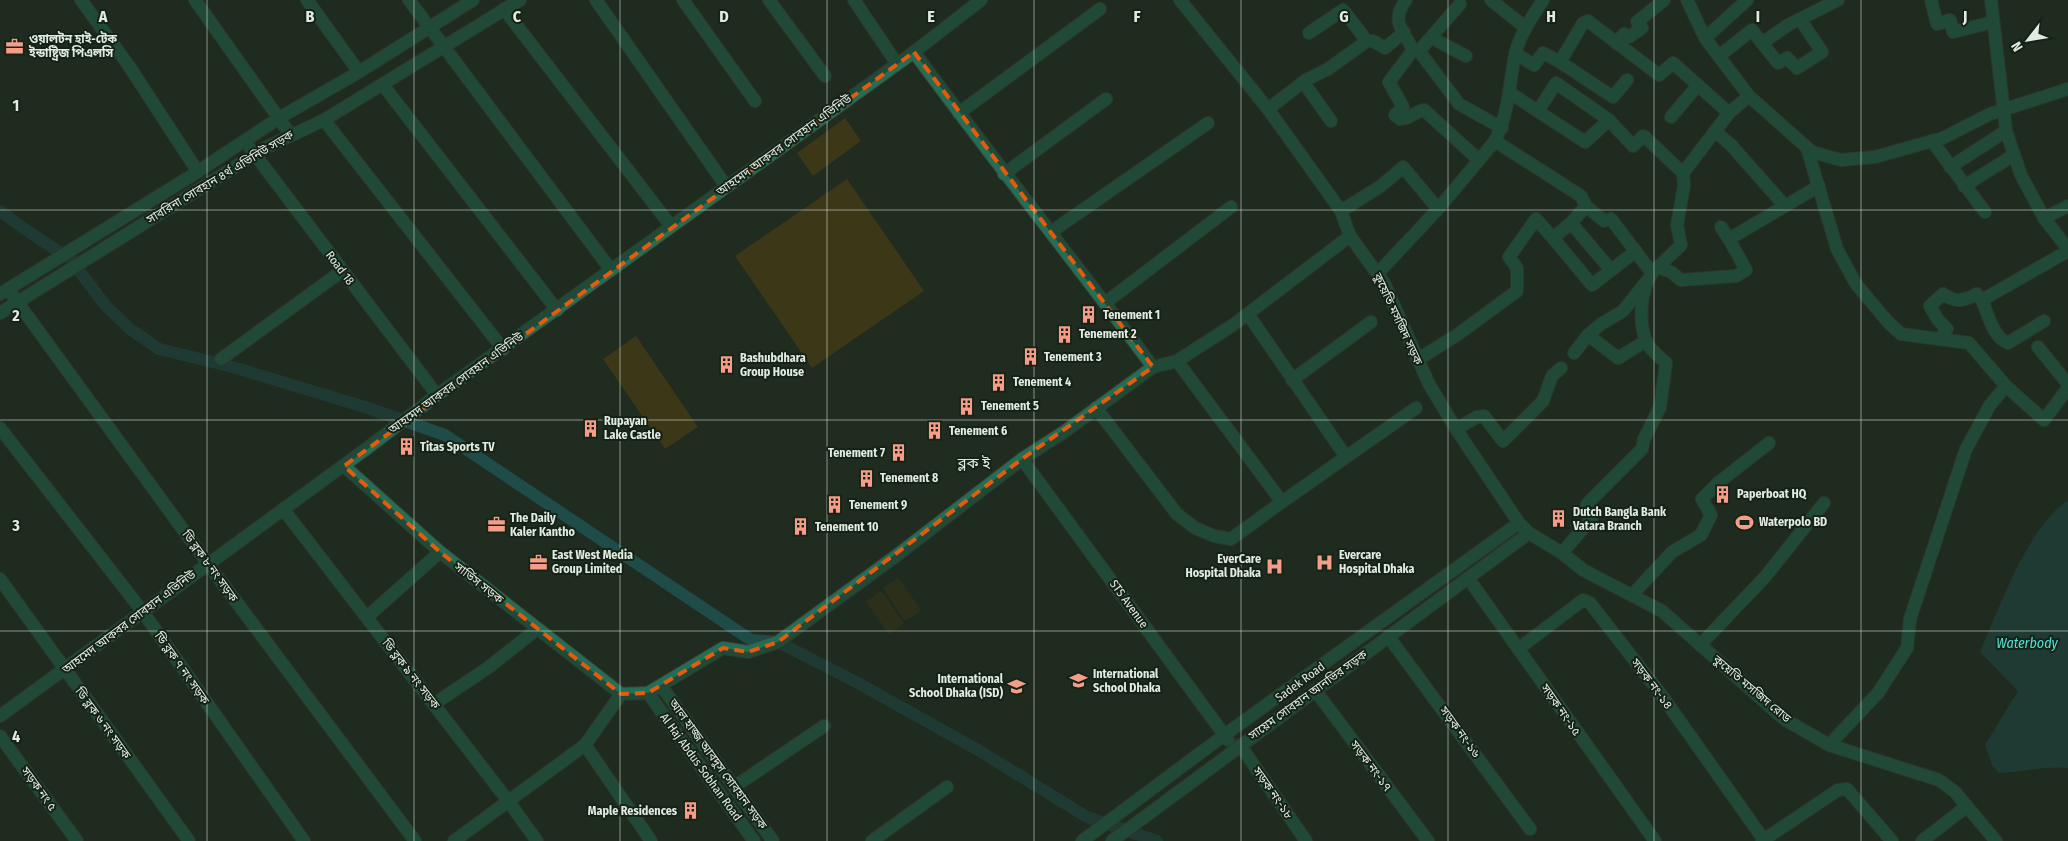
<svg xmlns="http://www.w3.org/2000/svg" width="2068" height="841" font-family="'Fira Sans Condensed','Noto Sans Bengali',sans-serif">
	<style>
		.green { fill: #3c3717 }
		.water { fill: #1f4c49 }
		.lines { fill: none; stroke-linecap: round; stroke-linejoin: round }
		.canal { stroke: #1f4c49; stroke-width: 12 }
		.minor-casing { stroke: #3a473a; stroke-width: 14 }
		.minor { stroke: #256e56; stroke-width: 12 }
		.marked { fill: none; stroke: #e8590c; stroke-width: 4; stroke-dasharray: 10 6; stroke-linejoin: round }
		.grid { fill: none; stroke: #e2ebe2; stroke-width: 1; stroke-opacity: 0.55 }
		.labels { text-anchor: middle; stroke-width: 4; stroke-linejoin: round; paint-order: stroke }
		.poi-label { font-size: 12px; font-weight: bold; fill: #e2ebe2; stroke: #152216; text-anchor: start }
		.street-label { font-size: 12px; fill: #e2ebe2; stroke: #152216 }
		.water-label { font-size: 14px; font-style: italic; fill: #50e3da; stroke: #152216 }
		.quarter-label { font-size: 15px; fill: #e2ebe2; stroke: #152216 }
		.grid-label { font-size: 16px; text-anchor: middle; font-weight: bold; fill: #e2ebe2; stroke: #152216; stroke-width: 4; stroke-linejoin: round; paint-order: stroke }
	</style>
	<rect width="100%" height="100%" fill="#1f2c1f"/>
	<g class="green">
		<polygon points="845,118 861,141 813,176 797,153"/>
		<polygon points="847,179 924,291 812,368 735,256"/>
		<polygon points="636,336 698,427 665,449 603,359"/>
		<polygon points="898,578 921,610 905,621 883,588"/>
		<polygon points="881,591 904,623 889,634 866,602"/>
	</g>
	<path class="water" d="M2068 500V768C2044 766 2023 772 1999 773L1992 765 1985 745 2018 691 1980 652C2000 607 2027 528 2068 500Z"/>
	<g class="lines">
		<polyline class="canal" points="0,211 29,232 70,259 106,306 130,329 159,349 229,366 365,407 445,435 751,640 778,642 858,683 978,750 1087,817 1157,841"/>
		<defs>
			<g id="minor">
				<polyline points="81,0 129,66 198,172"/>
				<polyline points="195,0 290,134"/>
				<polyline points="307,0 359,72"/>
				<polyline points="409,0 611,270"/>
				<polyline points="596,0 726,186"/>
				<polyline points="683,0 755,101"/>
				<polyline points="769,0 825,76"/>
				<polyline points="854,0 897,64"/>
				<polyline points="1180,0 1268,109 1341,211 1350,236 1384,283 1429,384 1456,429 1519,523 1529,533 1562,553 1583,570 1662,611 1784,719 1829,745 1939,780 1955,792 1996,841"/>
				<path d="M1406 0C1390 22 1403 30 1413 50L1419 51 1459 104 1502 128"/>
				<polyline points="1491,0 1526,28"/>
				<polyline points="1687,0 1705,38 1749,96 1812,152 1841,160 1875,157 1943,138 1990,114 2068,89"/>
				<polyline points="1931,0 1937,24 1950,20 1953,32 1993,22"/>
				<polyline points="1991,0 2006,131 2021,175 2044,218 2068,249"/>
				<polyline points="504,9 671,226"/>
				<polyline points="1309,33 1343,10 1367,41"/>
				<polyline points="1432,38 1466,56"/>
				<polyline points="1705,38 1747,0"/>
				<polyline points="1616,43 1624,34 1629,37 1642,28 1637,22 1664,0"/>
				<polyline points="1762,43 1778,63 1787,58 1797,68 1822,52 1800,19 1838,0"/>
				<path d="M1413 50 1389 82 1403 107 1395 115 1400 119C1410 119 1414 112 1424 110L1479 160"/>
				<polyline points="1419,51 1460,4"/>
				<path d="M914 52C992 158 1074 261 1153 367"/>
				<polyline points="1515,53 1534,65 1543,53 1560,62 1583,23 1588,21 1659,75 1673,63 1729,113"/>
				<polyline points="1719,56 1752,30 1762,43 1788,25 1800,19"/>
				<polyline points="1560,62 1613,97 1627,80"/>
				<polyline points="1304,83 1331,121"/>
				<polyline points="383,85 557,310"/>
				<polyline points="1510,93 1585,142 1609,120 1633,146 1643,136 1645,137 1683,173"/>
				<polyline points="1268,109 1306,80 1328,69 1367,41 1373,41 1385,48 1404,32"/>
				<polyline points="1538,111 1556,83 1609,120"/>
				<polyline points="959,113 1100,9"/>
				<polyline points="1671,117 1698,85"/>
				<polyline points="324,120 503,349"/>
				<polyline points="1715,131 1731,145 1785,206 1819,186"/>
				<path d="M1495 141 1581 196 1586 206 1604 221 1611 219 1652 273C1640 291 1638 324 1647 343 1651 351 1660 357 1666 363L1660 407 1644 439 1642 449 1587 504 1586 509 1591 519 1562 553"/>
				<polyline points="1932,141 1985,212"/>
				<polyline points="250,148 437,395"/>
				<polyline points="1807,148 1837,249 1856,284 1888,322 1901,334 1969,343 2006,386 2044,420 2068,388"/>
				<polyline points="1950,167 2006,131"/>
				<polyline points="1004,174 1106,99"/>
				<polyline points="1964,186 2014,155"/>
				<polyline points="1341,211 1381,186 1403,167 1438,209"/>
				<polyline points="2044,218 2068,206"/>
				<polyline points="1571,223 1611,270"/>
				<polyline points="1721,227 1729,239"/>
				<polyline points="1051,232 1208,123"/>
				<polyline points="1553,238 1592,285 1636,251"/>
				<polyline points="1658,267 1671,272 1681,280 1736,276 1746,270 1729,239 1785,206"/>
				<path d="M1378 273 1438 209 1495 141C1509 113 1509 85 1515 55 1519 35 1533 16 1543 0"/>
				<polyline points="1652,273 1681,245 1677,225 1684,186 1683,173 1729,113 1749,96"/>
				<polyline points="8,289 208,564 415,841"/>
				<polyline points="0,294 191,176 279,118 359,72 473,0"/>
				<path d="M1982 300C1988 314 1993 338 2008 343L2044 321"/>
				<polyline points="1105,303 1231,207"/>
				<polyline points="0,313 267,147 324,120 520,0"/>
				<polyline points="1588,335 1601,324 1623,311 1646,282"/>
				<path d="M1940 338 1947 329 1938 320 1930 306 1943 294C1956 303 1964 301 1977 294L1982 300 2068 251"/>
				<polyline points="2038,347 2068,384"/>
				<polyline points="1574,353 1588,335 1618,358 1646,341"/>
				<polyline points="221,359 342,271"/>
				<polyline points="1417,360 1457,335 1517,291 1517,268 1509,257 1536,219 1553,238 1571,223 1586,206"/>
				<polyline points="1177,361 1282,502 1346,457 1248,314"/>
				<polyline points="1292,380 1371,322"/>
				<polyline points="1096,408 1177,514 1195,528 1214,536 1231,539 1282,502"/>
				<polyline points="0,428 143,612 304,841"/>
				<polyline points="1456,429 1477,417 1484,416 1503,441 1543,401 1552,376 1561,368"/>
				<polyline points="1346,457 1416,408"/>
				<polyline points="1022,459 1228,740"/>
				<polyline points="344,466 440,552 621,694"/>
				<polyline points="283,509 509,802 537,841"/>
				<polyline points="1468,578 1655,841"/>
				<polyline points="0,579 189,841"/>
				<polyline points="1632,595 1672,552 1701,535 1711,515 1702,499 1718,483 1769,443"/>
				<polyline points="367,617 440,552"/>
				<polyline points="1388,636 1530,829"/>
				<polyline points="1700,645 1765,577 1824,503"/>
				<polyline points="1518,649 1583,600 1590,603 1660,693 1764,840"/>
				<polyline points="662,687 773,841"/>
				<polyline points="1315,690 1428,841"/>
				<polyline points="648,693 754,841"/>
				<polyline points="434,704 489,667 537,629"/>
				<polyline points="0,716 366,449 437,395 914,52 981,0"/>
				<polyline points="0,736 77,841"/>
				<polyline points="585,745 651,841"/>
				<polyline points="1240,745 1306,841"/>
				<polyline points="1829,745 1878,693 1907,648 1910,619 1966,449 1990,405 2006,386"/>
				<polyline points="734,787 824,726"/>
				<polyline points="454,841 585,745 621,694 648,693 723,648 748,652 778,642 896,556 1022,459 1064,432 1153,367 1177,361 1233,325 1350,236"/>
				<polyline points="872,841 947,787"/>
				<polyline points="1082,841 1223,736 1519,523"/>
				<polyline points="1112,841 1529,533"/>
				<polyline points="1762,841 1838,790 1847,789 1892,841"/>
				<polyline points="1922,841 1966,807"/>
			</g>
		</defs>
		<use href="#minor" class="minor-casing"/>
		<use href="#minor" class="minor"/>
	</g>
	<path d="M0 0H2068V841H0ZM914 52 1153 367 1022 459 778 642 748 652 723 648 648 693 621 694 440 552 344 466Z" fill="#1f2c1f" fill-opacity=".55" fill-rule="evenodd"/>
	<path class="marked" d="M914 52 1153 367 1022 459 778 642 748 652 723 648 648 693 621 694 440 552 344 466Z"/>
	<path class="grid" d="M207 0V841M414 0V841M620 0V841M827 0V841M1034 0V841M1241 0V841M1448 0V841M1654 0V841M1861 0V841M0 210H2068M0 420H2068M0 631H2068"/>
	<defs>
		<symbol id="office-bare" viewBox="-9 -9 18 18"><path d="M-6-3h4V-5.5h4V-3h4V5H-6ZM-1-4.5V-3h2v-1.5ZM-6 0V1H6V0Z" fill="#f49e8a" stroke="#152216" stroke-width="2.5" paint-order="stroke"/></symbol>
		<symbol id="building-bare" viewBox="-9 -9 18 18"><path d="M-4-6H4V6H1V3H-1V6H-4ZM-2.5-4.3h1.7v1.8h-1.7ZM.8-4.3h1.7v1.8H.8ZM-2.5-1h1.7V.8h-1.7ZM.8-1h1.7V.8H.8Z" fill="#f49e8a" stroke="#152216" stroke-width="2.5" paint-order="stroke"/></symbol>
		<symbol id="stadium-bare" viewBox="-9 -9 18 18"><path d="M0-5a6.5 5 0 1 0 0 10a6.5 5 0 1 0 0-10ZM-3.5-1.8h7v3.6h-7Z" fill="#f49e8a" stroke="#152216" stroke-width="2.5" paint-order="stroke"/></symbol>
		<symbol id="hospital-bare" viewBox="-9 -9 18 18"><path d="M-5-5h3v3.5h4V-5h3V5h-3V1.5h-4V5h-3Z" fill="#f49e8a" stroke="#152216" stroke-width="2.5" paint-order="stroke"/></symbol>
		<symbol id="school-bare" viewBox="-9 -9 18 18"><path d="M0-5L7-2L0 1L-7-2ZM-4 1L0 2.5L4 1V4Q0 6-4 4Z" fill="#f49e8a" stroke="#152216" stroke-width="2.5" paint-order="stroke"/></symbol>
	</defs>
	<g fill-rule="evenodd">
		<use href="#office-bare" x="2" y="34" width="25" height="25"/>
		<use href="#building-bare" x="1076" y="302" width="25" height="25"/>
		<use href="#building-bare" x="1052" y="322" width="25" height="25"/>
		<use href="#building-bare" x="1018" y="344" width="25" height="25"/>
		<use href="#building-bare" x="714" y="352" width="25" height="25"/>
		<use href="#building-bare" x="986" y="370" width="25" height="25"/>
		<use href="#building-bare" x="954" y="394" width="25" height="25"/>
		<use href="#building-bare" x="578" y="416" width="25" height="25"/>
		<use href="#building-bare" x="922" y="418" width="25" height="25"/>
		<use href="#building-bare" x="394" y="434" width="25" height="25"/>
		<use href="#building-bare" x="886" y="440" width="25" height="25"/>
		<use href="#building-bare" x="854" y="466" width="25" height="25"/>
		<use href="#building-bare" x="1710" y="482" width="25" height="25"/>
		<use href="#building-bare" x="822" y="492" width="25" height="25"/>
		<use href="#building-bare" x="1546" y="506" width="25" height="25"/>
		<use href="#stadium-bare" x="1732" y="510" width="25" height="25"/>
		<use href="#office-bare" x="484" y="512" width="25" height="25"/>
		<use href="#building-bare" x="788" y="514" width="25" height="25"/>
		<use href="#office-bare" x="526" y="550" width="25" height="25"/>
		<use href="#hospital-bare" x="1312" y="550" width="25" height="25"/>
		<use href="#hospital-bare" x="1262" y="554" width="25" height="25"/>
		<use href="#school-bare" x="1066" y="668" width="25" height="25"/>
		<use href="#school-bare" x="1004" y="674" width="25" height="25"/>
		<use href="#building-bare" x="678" y="798" width="25" height="25"/>
	</g>
	<g class="labels">
		<g class="poi-label">
			<text x="29" y="43">ওয়ালটন হাই-টেক<tspan x="29" dy="14">ইন্ডাষ্ট্রিজ পিএলসি</tspan></text>
			<text x="1103" y="319">Tenement 1</text>
			<text x="1079" y="338">Tenement 2</text>
			<text x="1044" y="361">Tenement 3</text>
			<text x="740" y="362">Bashubdhara<tspan x="740" dy="14">Group House</tspan></text>
			<text x="1013" y="386">Tenement 4</text>
			<text x="981" y="410">Tenement 5</text>
			<text x="604" y="425">Rupayan<tspan x="604" dy="14">Lake Castle</tspan></text>
			<text x="949" y="435">Tenement 6</text>
			<text x="420" y="451">Titas Sports TV</text>
			<text x="885" y="457" text-anchor="end">Tenement 7</text>
			<text x="880" y="482">Tenement 8</text>
			<text x="1737" y="498">Paperboat HQ</text>
			<text x="849" y="509">Tenement 9</text>
			<text x="1573" y="516">Dutch Bangla Bank<tspan x="1573" dy="14">Vatara Branch</tspan></text>
			<text x="510" y="522">The Daily<tspan x="510" dy="14">Kaler Kantho</tspan></text>
			<text x="1759" y="526">Waterpolo BD</text>
			<text x="815" y="531">Tenement 10</text>
			<text x="552" y="559">East West Media<tspan x="552" dy="14">Group Limited</tspan></text>
			<text x="1339" y="559">Evercare<tspan x="1339" dy="14">Hospital Dhaka</tspan></text>
			<text x="1261" y="563" text-anchor="end">EverCare<tspan x="1261" dy="14">Hospital Dhaka</tspan></text>
			<text x="1093" y="678">International<tspan x="1093" dy="14">School Dhaka</tspan></text>
			<text x="1003" y="683" text-anchor="end">International<tspan x="1003" dy="14">School Dhaka (ISD)</tspan></text>
			<text x="677" y="815" text-anchor="end">Maple Residences</text>
		</g>
		<g class="street-label">
			<text transform="translate(784 145) rotate(-36)" y="4">আহমেদ আকবর সোবহান এভিনিউ</text>
			<text transform="translate(220 177) rotate(-31)" y="4">সাবরিনা সোবহান ৪র্থ এভিনিউ সড়ক</text>
			<text transform="translate(340 268) rotate(53)" y="4">Road 18</text>
			<text transform="translate(1398 319) rotate(65)" y="4">কুয়েতি মসজিদ সড়ক</text>
			<text transform="translate(456 383) rotate(-36)" y="4">আহমেদ আকবর সোবহান এভিনিউ</text>
			<text transform="translate(210 566) rotate(54)" y="4">ডি ব্লক ৮ নং সড়ক</text>
			<text transform="translate(479 583) rotate(38)" y="4">সার্ভিস সড়ক</text>
			<text transform="translate(1129 604) rotate(54)" y="4">STS Avenue</text>
			<text transform="translate(129 622) rotate(-37)" y="4">আহমেদ আকবর সোবহান এভিনিউ</text>
			<text transform="translate(182 668) rotate(55)" y="4">ডি ব্লক ৭ নং সড়ক</text>
			<text transform="translate(411 674) rotate(52)" y="4">ডি ব্লক ৯ নং সড়ক</text>
			<text transform="translate(1300 682) rotate(-36)" y="4">Sadek Road</text>
			<text transform="translate(1652 684) rotate(53)" y="4">সড়ক নং-১৪</text>
			<text transform="translate(1752 689) rotate(40)" y="4">কুয়েতি মসজিদ রোড</text>
			<text transform="translate(1308 695) rotate(-36)" y="4">সায়েম সোবহান আনভির সড়ক</text>
			<text transform="translate(1561 710) rotate(55)" y="4">সড়ক নং-১৫</text>
			<text transform="translate(103 723) rotate(54)" y="4">ডি ব্লক ৬ নং সড়ক</text>
			<text transform="translate(1460 732) rotate(54)" y="4">সড়ক নং-১৬</text>
			<text transform="translate(718 764) rotate(54)" y="4">আল হাজ্জ আবদুস সোবহান সড়ক</text>
			<text transform="translate(1371 766) rotate(53)" y="4">সড়ক নং-১৭</text>
			<text transform="translate(701 767) rotate(54)" y="4">Al Haj Abdus Sobhan Road</text>
			<text transform="translate(39 789) rotate(54)" y="4">সড়ক নং ৫</text>
			<text transform="translate(1273 793) rotate(55)" y="4">সড়ক নং-১৮</text>
		</g>
		<g class="water-label">
			<text x="2027" y="648">Waterbody</text>
		</g>
		<g class="quarter-label">
			<text x="974" y="468">ব্লক ই</text>
		</g>
	</g>
	<g class="grid-label">
		<text x="103" y="22">A</text>
		<text x="310" y="22">B</text>
		<text x="517" y="22">C</text>
		<text x="724" y="22">D</text>
		<text x="931" y="22">E</text>
		<text x="1137" y="22">F</text>
		<text x="1344" y="22">G</text>
		<text x="1551" y="22">H</text>
		<text x="1758" y="22">I</text>
		<text x="1965" y="22">J</text>
		<text x="16" y="111">1</text>
		<text x="16" y="321">2</text>
		<text x="16" y="531">3</text>
		<text x="16" y="742">4</text>
	</g>
	<g transform="translate(2028 40) rotate(239)" stroke="#152216" stroke-width="4" paint-order="stroke">
	<path d="M0-4L9 19L0 12L-9 19Z" fill="#e2ebe2"/>
	<text y="-8" font-size="14" font-weight="bold" text-anchor="middle" fill="#e2ebe2">N</text>
	</g>
</svg>
